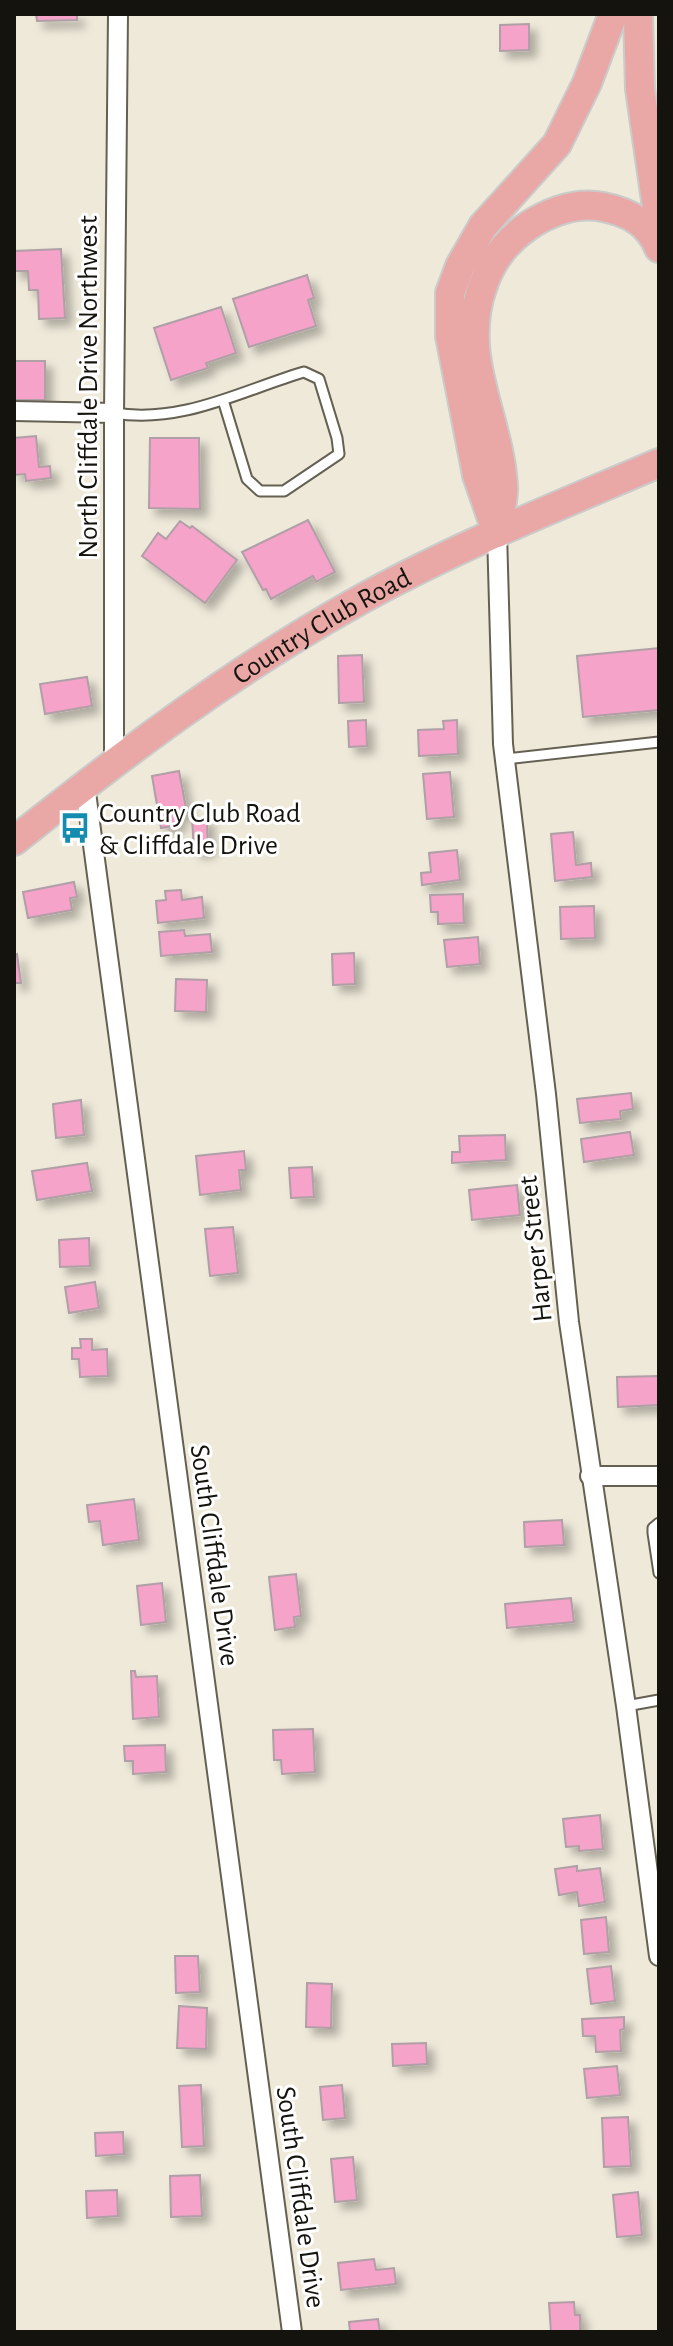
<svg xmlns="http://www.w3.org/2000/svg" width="673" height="2346" font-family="'Alegreya Sans',sans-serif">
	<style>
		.building { fill: #f5a3c8; stroke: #b09fa6; stroke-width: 2; filter: url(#shadow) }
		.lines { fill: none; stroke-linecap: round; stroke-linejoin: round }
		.lane-casing { stroke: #646052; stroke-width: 13 }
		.street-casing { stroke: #646052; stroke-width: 22 }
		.primary-casing { stroke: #cbcbca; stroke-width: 32 }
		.lane { stroke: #fff; stroke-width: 9 }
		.street { stroke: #fff; stroke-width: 18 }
		.primary { stroke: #e9a7a6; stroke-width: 28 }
		.labels { text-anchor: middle; stroke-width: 6; stroke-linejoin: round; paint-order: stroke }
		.street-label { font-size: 28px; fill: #14130d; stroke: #fff }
		.poi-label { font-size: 28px; fill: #14130d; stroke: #fff; text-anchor: start }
	</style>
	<defs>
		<filter id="shadow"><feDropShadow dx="7" dy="7" stdDeviation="4" flood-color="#0004"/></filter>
	</defs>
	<rect width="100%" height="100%" fill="#eee9d9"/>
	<g class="building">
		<polygon points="36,14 77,14 77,20 37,21"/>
		<polygon points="529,24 529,50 500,51 500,25"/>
		<polygon points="61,249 65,318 39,319 38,290 29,290 28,271 14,271 14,251"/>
		<polygon points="307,275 314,298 308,300 316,326 249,347 233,299"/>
		<polygon points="221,307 236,353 206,363 208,368 171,380 154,328"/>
		<rect x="14" y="361" width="31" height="39"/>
		<polygon points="36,436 39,467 50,466 51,478 26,481 25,474 14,475 14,438"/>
		<polygon points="150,438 199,438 200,509 149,508"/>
		<polygon points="308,520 335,572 316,582 313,576 271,599 266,589 263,590 242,552"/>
		<polygon points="180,521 190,528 192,526 237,560 205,603 142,556 158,533 166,539"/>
		<polygon points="659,648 659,710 583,717 577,656"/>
		<polygon points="362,655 364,702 339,703 338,656"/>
		<polygon points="87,677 92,706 45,714 40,684"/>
		<polygon points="366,720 367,746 349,747 348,721"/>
		<polygon points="457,720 458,754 419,756 418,730 444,729 443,721"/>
		<polygon points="179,771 187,813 177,814 179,825 161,828 152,776"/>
		<polygon points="450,772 454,817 427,819 423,774"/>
		<polygon points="207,818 208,850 194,851 192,819"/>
		<polygon points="573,832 576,865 591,863 592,877 555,881 551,834"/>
		<polygon points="457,850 460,880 422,885 421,873 431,872 429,853"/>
		<polygon points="74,882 77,897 70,898 72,910 28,918 23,892"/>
		<polygon points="181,890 182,900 202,897 204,918 158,923 156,901 166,900 165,891"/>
		<polygon points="463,894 464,923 438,924 438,912 431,912 430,895"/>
		<polygon points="594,906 595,938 561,939 560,907"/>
		<polygon points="184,930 185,936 210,934 212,952 161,956 159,932"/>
		<polygon points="478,937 480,964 447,967 444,940"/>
		<polygon points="354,953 355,984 333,985 332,954"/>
		<polygon points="17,954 21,983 14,983 14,955"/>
		<polygon points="176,979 207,980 206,1012 175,1011"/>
		<polygon points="631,1093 633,1109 620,1111 621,1119 580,1123 577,1099"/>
		<polygon points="81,1100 84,1135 56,1138 53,1104"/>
		<polygon points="630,1132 634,1155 584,1162 581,1139"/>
		<polygon points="505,1135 506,1160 452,1163 452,1152 460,1152 459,1136"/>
		<polygon points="244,1151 246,1170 239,1170 241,1190 200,1195 196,1156"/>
		<polygon points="87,1163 92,1191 37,1200 32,1171"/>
		<polygon points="312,1167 314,1197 291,1198 289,1168"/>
		<polygon points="517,1185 520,1215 472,1220 469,1190"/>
		<polygon points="233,1227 238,1273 210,1276 205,1229"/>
		<polygon points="89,1238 90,1266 60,1267 59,1240"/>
		<polygon points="95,1282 99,1308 69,1313 65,1287"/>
		<polygon points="80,1339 92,1339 92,1350 107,1349 108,1376 80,1377 79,1359 72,1359 72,1348 81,1348"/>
		<polygon points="659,1376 659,1405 618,1407 617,1377"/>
		<polygon points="134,1499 139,1540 103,1545 100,1521 89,1522 87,1505"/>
		<polygon points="562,1520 564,1545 525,1547 524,1522"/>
		<polygon points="296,1574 301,1616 294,1617 295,1627 275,1630 269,1577"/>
		<polygon points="162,1583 166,1622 141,1625 137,1586"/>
		<polygon points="571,1598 574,1622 507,1628 505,1604"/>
		<polygon points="131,1671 135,1671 136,1677 157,1676 159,1717 133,1719"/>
		<polygon points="313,1729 315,1772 282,1774 281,1760 274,1760 273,1730"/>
		<polygon points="165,1745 166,1772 133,1774 133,1761 125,1761 124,1746"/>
		<polygon points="600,1815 603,1849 579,1851 579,1846 566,1847 563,1819"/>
		<polygon points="577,1866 577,1871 600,1868 605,1902 579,1906 577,1892 559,1895 555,1869"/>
		<polygon points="606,1917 609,1952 584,1954 581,1920"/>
		<polygon points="175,1956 198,1956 200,1992 176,1993"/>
		<polygon points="611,1966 615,2001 591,2004 587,1969"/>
		<polygon points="307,1983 332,1984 331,2028 306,2027"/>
		<polygon points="179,2006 207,2008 206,2049 177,2048"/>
		<polygon points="624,2017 624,2029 620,2030 621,2051 596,2052 595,2036 583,2036 582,2019"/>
		<polygon points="426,2043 427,2064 393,2066 392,2044"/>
		<polygon points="617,2066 620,2095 587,2098 584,2069"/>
		<polygon points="201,2085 204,2146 182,2147 179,2086"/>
		<polygon points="342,2085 345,2118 323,2120 320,2087"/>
		<polygon points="628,2117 631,2166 604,2167 602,2118"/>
		<polygon points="123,2132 124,2154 96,2156 95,2133"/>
		<polygon points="353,2157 357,2200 335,2202 331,2159"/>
		<polygon points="200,2175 202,2216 171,2217 170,2176"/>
		<polygon points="117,2190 118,2216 87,2218 86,2191"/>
		<polygon points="638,2192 642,2235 617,2237 613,2195"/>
		<polygon points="374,2259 376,2270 394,2268 396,2284 341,2290 338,2263"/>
		<polygon points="574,2302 575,2315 580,2315 580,2332 551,2332 549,2303"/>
		<polygon points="378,2319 380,2332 350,2332 349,2322"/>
	</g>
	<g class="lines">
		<defs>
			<g id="lane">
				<path d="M114 413C183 424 240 391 304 372L319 379 337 438 339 454 284 491H260L247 479 223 400"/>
				<polyline points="505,759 659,742"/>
				<polyline points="659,1523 653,1528 653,1533 659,1573"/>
				<polyline points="626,1706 659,1700"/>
			</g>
			<g id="street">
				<polyline points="14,411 114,413"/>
				<polyline points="497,533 503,744 546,1094 569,1322 626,1706 659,1956"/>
				<polyline points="114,761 114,413 118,14"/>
				<polyline points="85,785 292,2332"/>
				<polyline points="590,1476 659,1476"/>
			</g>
			<g id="primary">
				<polyline points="638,14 640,89 659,221"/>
				<path d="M497 528C499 515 504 499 503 486 499 417 458 358 482 288 491 261 505 242 528 226 551 211 577 202 603 207 629 212 649 223 659 248"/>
				<polyline points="497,533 477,475 450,336 450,293 460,266 483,226 557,144 587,83 613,14"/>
				<path id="s1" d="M14 841C121 756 232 672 351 605 448 550 556 507 659 463"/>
			</g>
		</defs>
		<use href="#lane" class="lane-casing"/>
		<use href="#street" class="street-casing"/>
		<use href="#primary" class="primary-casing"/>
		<use href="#lane" class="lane"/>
		<use href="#street" class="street"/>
		<use href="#primary" class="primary"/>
	</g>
	<defs>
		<symbol id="bus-bare" viewBox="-9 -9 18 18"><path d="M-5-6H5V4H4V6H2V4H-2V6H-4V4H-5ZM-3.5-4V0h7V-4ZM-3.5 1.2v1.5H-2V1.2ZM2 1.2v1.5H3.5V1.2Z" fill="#138caf" stroke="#fff" stroke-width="2.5" paint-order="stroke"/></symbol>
	</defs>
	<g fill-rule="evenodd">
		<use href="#bus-bare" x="53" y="806" width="44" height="44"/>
	</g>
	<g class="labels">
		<g class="street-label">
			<text transform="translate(87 387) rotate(-90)" y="10">North Cliffdale Drive Northwest</text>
			<text dy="10" stroke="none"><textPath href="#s1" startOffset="376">Country Club Road</textPath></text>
			<text transform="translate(534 1249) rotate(-96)" y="10">Harper Street</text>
			<text transform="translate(216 1555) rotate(82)" y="10">South Cliffdale Drive</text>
			<text transform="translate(302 2197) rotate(82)" y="10">South Cliffdale Drive</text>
		</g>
		<g class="poi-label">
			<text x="99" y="822">Country Club Road<tspan x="99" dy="32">&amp; Cliffdale Drive</tspan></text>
		</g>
	</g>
	<rect width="673" height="2346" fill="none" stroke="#14130d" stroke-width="32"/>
</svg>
